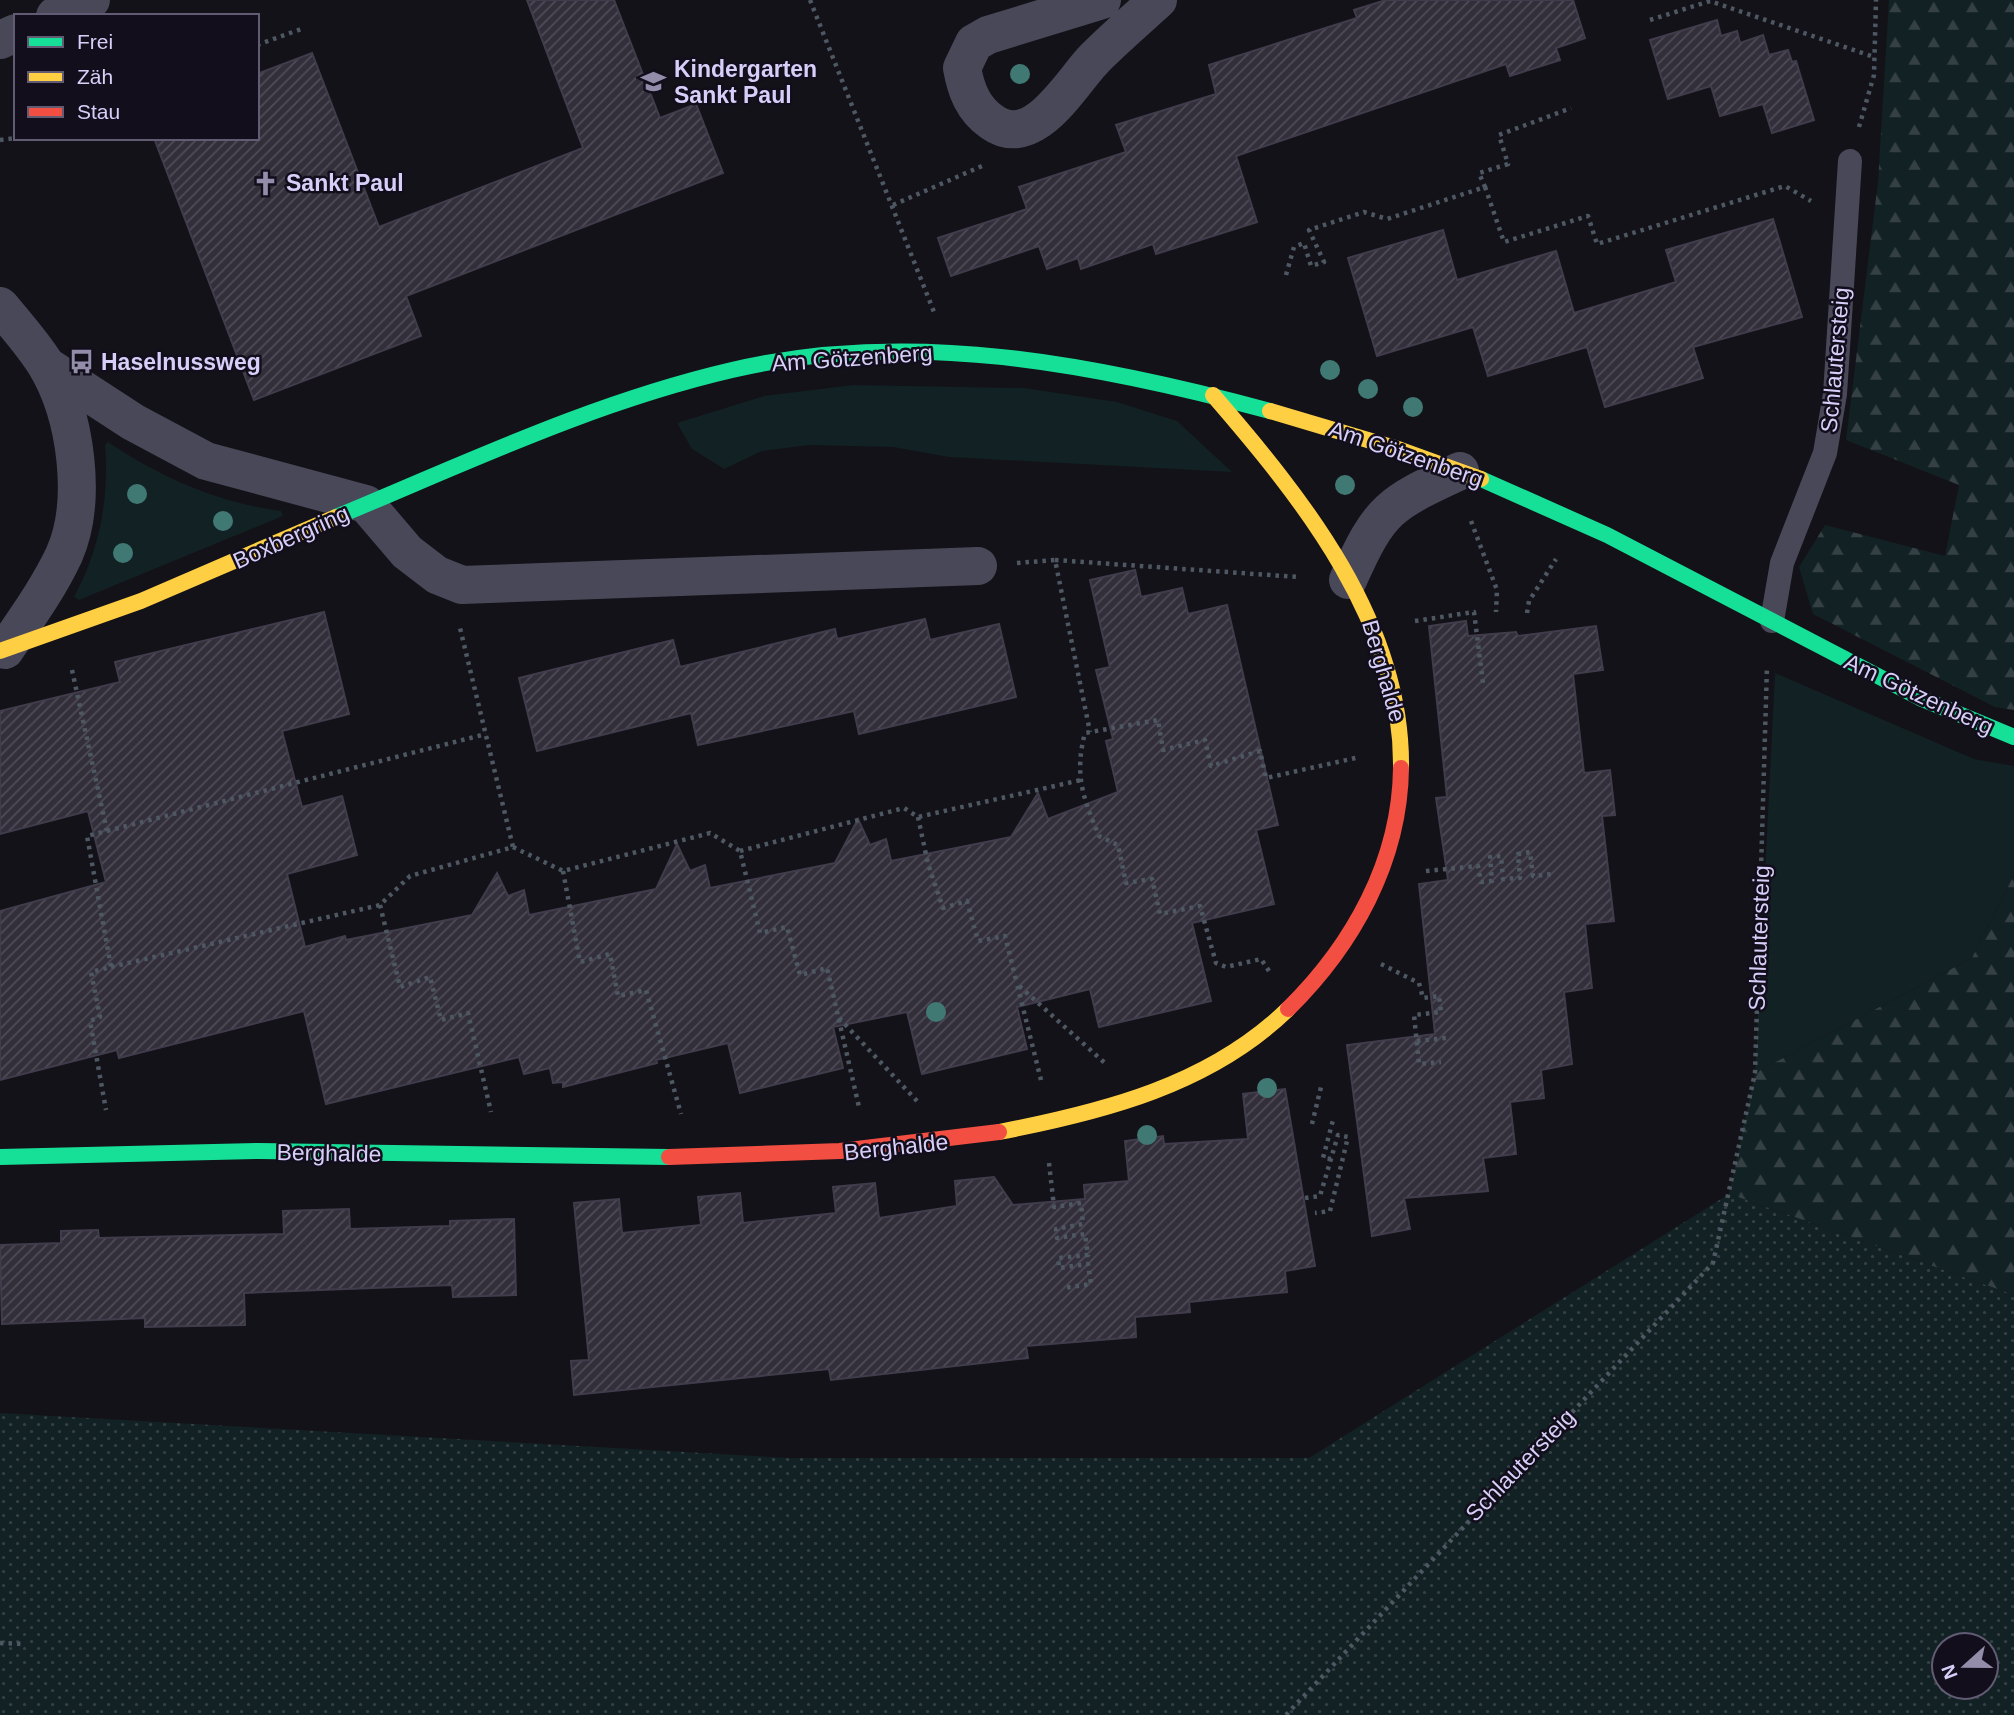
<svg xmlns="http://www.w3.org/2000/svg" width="2014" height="1715" font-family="Arial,sans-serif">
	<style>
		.green { fill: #122123 }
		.forest { fill: url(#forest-firs) }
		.garden { fill: url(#garden-dots); fill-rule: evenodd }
		.building { fill: url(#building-hatch); stroke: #413c4b; stroke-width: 2 }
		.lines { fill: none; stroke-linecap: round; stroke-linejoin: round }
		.path { stroke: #4e5863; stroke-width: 4.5; stroke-dasharray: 3.5 5; stroke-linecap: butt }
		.lane { stroke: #494858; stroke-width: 24 }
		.street { stroke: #494858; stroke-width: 38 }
		.fast { stroke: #16e098; stroke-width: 16 }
		.slow { stroke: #ffcf43; stroke-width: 16 }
		.jam { stroke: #f24e42; stroke-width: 16 }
		.tree { fill: #407974 }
		.labels { text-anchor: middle; stroke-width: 5; stroke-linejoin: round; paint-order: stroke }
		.poi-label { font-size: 23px; font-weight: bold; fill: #d8cff9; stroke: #120e1c; text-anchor: start }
		.street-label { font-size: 23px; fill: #d8cff9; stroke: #120e1c }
	</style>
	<defs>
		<pattern id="forest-firs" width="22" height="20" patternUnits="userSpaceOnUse" patternTransform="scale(1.75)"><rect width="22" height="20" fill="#122123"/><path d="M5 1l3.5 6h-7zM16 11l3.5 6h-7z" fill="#344044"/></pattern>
		<pattern id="garden-dots" width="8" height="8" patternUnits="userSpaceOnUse" patternTransform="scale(1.75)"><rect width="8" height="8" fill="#122123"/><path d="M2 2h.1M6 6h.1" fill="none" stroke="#344044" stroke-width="1.8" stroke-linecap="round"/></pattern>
		<pattern id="building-hatch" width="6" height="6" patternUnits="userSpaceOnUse" patternTransform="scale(1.75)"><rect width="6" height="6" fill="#322f3a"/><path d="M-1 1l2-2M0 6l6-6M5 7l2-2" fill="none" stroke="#4f4c57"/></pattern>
	</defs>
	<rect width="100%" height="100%" fill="#131218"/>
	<g class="green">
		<polygon points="853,385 1024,388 1117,402 1177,421 1232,472 949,457 893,447 809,445 762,451 724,469 692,449 677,423 764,396"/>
		<path d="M108 442C162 478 216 502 281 511L283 516 79 600 74 597C100 548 109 500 105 445Z"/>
		<polygon points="1775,673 1974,759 2014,766 2014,875 1972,958 1755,1073"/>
	</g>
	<g class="forest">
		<polygon points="1889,0 2014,0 2014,710 1995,707 1813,614 1799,567 1825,525 1945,556 1959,485 1846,440 1878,182"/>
		<polygon points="2014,875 2014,1295 1729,1194 1755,1073 1972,958"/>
	</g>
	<path class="garden" d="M1729 1194 2014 1295V1715H0V1413L789 1458H1309ZM1944 1645H1986V1687H1944Z"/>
	<g class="building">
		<polygon points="527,0 614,0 660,118 696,104 723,173 406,296 421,336 254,400 154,138 257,138 257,74 312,53 379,227 583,148"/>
		<polygon points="1386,0 1573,0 1585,38 1556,48 1560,60 1510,76 1506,64 1236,156 1257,222 1156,254 1153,244 1081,269 1078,258 1047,269 1039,246 951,276 938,238 1027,209 1019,187 1126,152 1116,125 1216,94 1209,65 1357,18 1354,10"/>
		<polygon points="1717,20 1721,36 1737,31 1740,43 1763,35 1769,55 1788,50 1792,62 1796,61 1814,120 1772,133 1763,104 1720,116 1711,86 1668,99 1650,40"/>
		<polygon points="1773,219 1802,317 1693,347 1703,378 1605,407 1587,347 1488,376 1473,327 1377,356 1348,258 1443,230 1457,280 1556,251 1574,313 1676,282 1666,250"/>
		<polygon points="1135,570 1141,597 1182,588 1188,614 1227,605 1278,825 1256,830 1274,904 1192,923 1211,1001 1099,1027 1090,989 1017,1007 1027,1049 922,1074 907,1012 833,1027 843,1068 740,1093 728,1043 656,1060 657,1063 563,1087 563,1082 553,1083 550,1068 524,1074 519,1057 326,1104 304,1011 119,1058 117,1050 0,1080 0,911 106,882 88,811 0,834 0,711 120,682 115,662 324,612 349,714 282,731 302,807 342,796 357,855 287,874 305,947 345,936 346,940 472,915 497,873 508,896 524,890 529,915 656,889 677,844 690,871 705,865 710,888 835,863 858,819 870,845 886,839 891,861 1011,837 1038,793 1048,819 1118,792 1106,741 1113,739 1096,670 1110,667 1090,580"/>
		<polygon points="925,619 930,640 999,624 1016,697 859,734 854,711 698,745 691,713 537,751 519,678 673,640 680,667 835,629 837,639"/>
		<polygon points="1466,621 1468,636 1516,632 1518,636 1596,626 1603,670 1573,674 1584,773 1610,770 1615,815 1602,816 1614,921 1585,924 1592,988 1564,992 1572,1064 1541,1070 1544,1098 1510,1102 1516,1154 1483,1158 1488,1191 1404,1198 1410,1229 1372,1236 1347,1045 1435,1034 1419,884 1448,880 1436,798 1447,797 1429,626"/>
		<polygon points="1285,1089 1315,1266 1285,1271 1287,1292 1189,1302 1190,1312 1135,1317 1136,1337 1026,1346 1028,1358 831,1380 829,1369 574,1395 571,1361 589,1360 574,1203 619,1199 622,1233 701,1225 698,1197 740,1193 743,1223 836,1213 833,1187 875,1183 879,1218 957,1206 955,1181 994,1177 1013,1205 1085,1199 1084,1185 1129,1181 1125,1141 1163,1136 1164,1144 1248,1139 1243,1094"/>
		<polygon points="349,1209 350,1229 450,1226 450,1221 514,1219 516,1295 453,1297 452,1285 244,1293 245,1325 145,1327 145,1318 2,1324 0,1245 61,1243 61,1231 98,1230 99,1238 284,1234 283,1211"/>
	</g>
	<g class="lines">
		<g class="path">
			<polyline points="810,0 934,312"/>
			<polyline points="1650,20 1710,1 1874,57"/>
			<polyline points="257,45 304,28"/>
			<polyline points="1859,127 1874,75 1876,0"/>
			<polyline points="0,140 16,138"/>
			<polyline points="1485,187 1504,242 1588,216 1597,244 1785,186 1811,201"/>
			<polyline points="893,205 982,166"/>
			<polyline points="1286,275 1294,247 1304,243 1311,266 1324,262 1309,230 1364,212 1387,219 1485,187 1479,173 1508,164 1499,135 1571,108"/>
			<polyline points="1471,521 1497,590 1496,612"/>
			<polyline points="1055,560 1298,577"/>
			<polyline points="1017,563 1055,560 1090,732"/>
			<polyline points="1527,613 1529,601 1556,559"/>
			<polyline points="1415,621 1474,612 1483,683"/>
			<polyline points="72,670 107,831 87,836 111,967 91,972 100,1017 90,1021 106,1110"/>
			<polyline points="918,817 928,864 943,908 967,901 978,941 1005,936 1017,984"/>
			<polyline points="107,831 486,734"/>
			<polyline points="513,847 563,871 710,833 740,851 760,933 787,927 800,975 827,968 859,1107"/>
			<polyline points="740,851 904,808 918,817 1081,780"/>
			<polyline points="563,871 580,962 610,954 618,996 646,990 681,1114"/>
			<polyline points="1426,871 1478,866 1481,882 1492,881 1490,857 1501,856 1503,879 1520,878 1518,854 1530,852 1533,876 1552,874"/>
			<polyline points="380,905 400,987 430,977 441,1020 468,1013 491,1112"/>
			<polyline points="1381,964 1419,983 1423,998 1439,996 1441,1012 1414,1015 1419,1064 1441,1062"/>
			<polyline points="111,967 380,905 410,876 513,847 460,628"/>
			<path d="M1269 971 1261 959 1226 967 1216 963 1200 906 1160 914 1152 879 1126 883 1118 845 1099 836C1083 798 1074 774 1085 733L1158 720 1163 750 1205 740 1211 766 1260 751 1266 778 1360 757"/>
			<polyline points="839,1018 917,1101"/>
			<polyline points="1417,1041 1446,1038"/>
			<polyline points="1041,1080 1017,984 1106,1064"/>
			<polyline points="1312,1124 1321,1087"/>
			<polyline points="1331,1159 1323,1158 1333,1120"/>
			<polyline points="1049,1163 1054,1207 1081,1203 1083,1224 1056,1229 1057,1238 1085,1234 1088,1255 1058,1258 1059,1268 1088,1264 1091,1284 1063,1288"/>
			<polyline points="1305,1198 1320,1196 1338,1135 1348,1137 1330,1211 1315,1213"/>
			<polyline points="0,1643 25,1644"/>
			<polyline points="1286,1715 1713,1263 1755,1073 1767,666"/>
		</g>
		<polyline class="lane" points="1772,621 1782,563 1825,453 1835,394 1850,161"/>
		<g class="street">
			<path d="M1102 0 988 35 974 43 962 68C966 90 973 109 992 122 1034 152 1071 82 1095 58 1115 38 1137 19 1158 0"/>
			<polyline points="55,16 91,0"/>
			<polyline points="0,40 16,33"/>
			<path d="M0 306C15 324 33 344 46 365 76 415 88 501 64 555 48 589 26 619 5 650"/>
			<polyline points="47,366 133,422 206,461 366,504 407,552 437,575 462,585 978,566"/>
			<path d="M1348 580C1380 508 1389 504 1460 471"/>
		</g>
		<g class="fast">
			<polyline points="1481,479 1607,535 1920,698 2014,737"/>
			<path d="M336 517C466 463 594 402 732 370 911 328 1096 364 1270 411"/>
			<polyline points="0,1157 259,1151 669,1157"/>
		</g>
		<g class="slow">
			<path d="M1213 395C1303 499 1403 623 1401 768"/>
			<polyline points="1270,411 1398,449 1481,479"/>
			<polyline points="0,651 141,601 336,517"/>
			<path d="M999 1132C1103 1112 1210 1085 1288 1009"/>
		</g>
		<g class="jam">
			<path d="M1288 1009C1353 945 1400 861 1401 768"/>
			<polyline points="669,1157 840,1151 999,1132"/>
		</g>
	</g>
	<g class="tree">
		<circle cx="1020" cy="74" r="10"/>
		<circle cx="1330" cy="370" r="10"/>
		<circle cx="1368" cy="389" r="10"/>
		<circle cx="1413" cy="407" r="10"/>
		<circle cx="1345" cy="485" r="10"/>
		<circle cx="137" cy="494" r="10"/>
		<circle cx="223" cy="521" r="10"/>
		<circle cx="123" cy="553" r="10"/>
		<circle cx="936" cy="1012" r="10"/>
		<circle cx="1267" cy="1088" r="10"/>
		<circle cx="1147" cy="1135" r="10"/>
	</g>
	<defs>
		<symbol id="school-bare" viewBox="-9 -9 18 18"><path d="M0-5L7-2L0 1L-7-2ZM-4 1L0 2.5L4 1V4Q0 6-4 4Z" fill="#938daa" stroke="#120e1c" stroke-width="2.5" paint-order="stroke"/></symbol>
		<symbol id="church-bare" viewBox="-9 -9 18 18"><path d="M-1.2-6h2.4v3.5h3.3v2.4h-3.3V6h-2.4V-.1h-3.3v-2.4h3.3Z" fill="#938daa" stroke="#120e1c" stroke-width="2.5" paint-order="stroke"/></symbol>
		<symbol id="bus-bare" viewBox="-9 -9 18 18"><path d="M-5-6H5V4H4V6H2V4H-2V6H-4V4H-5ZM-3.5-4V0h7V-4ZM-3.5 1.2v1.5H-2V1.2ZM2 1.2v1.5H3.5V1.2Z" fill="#938daa" stroke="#120e1c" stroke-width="2.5" paint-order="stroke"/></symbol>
	</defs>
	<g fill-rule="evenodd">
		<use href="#school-bare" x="636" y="64" width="35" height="35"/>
		<use href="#church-bare" x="248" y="166" width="35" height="35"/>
		<use href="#bus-bare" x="64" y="344" width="35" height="35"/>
	</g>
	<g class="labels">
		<g class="poi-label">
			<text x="674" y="77">Kindergarten<tspan x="674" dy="26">Sankt Paul</tspan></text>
			<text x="286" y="191">Sankt Paul</text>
			<text x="101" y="370">Haselnussweg</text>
		</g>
		<g class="street-label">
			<text transform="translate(852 358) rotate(-4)" y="8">Am Götzenberg</text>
			<text transform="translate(1835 360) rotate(-85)" y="8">Schlautersteig</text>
			<text transform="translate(1406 454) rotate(19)" y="8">Am Götzenberg</text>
			<text transform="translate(291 537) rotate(-24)" y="8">Boxbergring</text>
			<text transform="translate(1384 671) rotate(74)" y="8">Berghalde</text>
			<text transform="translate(1919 694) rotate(25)" y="8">Am Götzenberg</text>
			<text transform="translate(1759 938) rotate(-88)" y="8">Schlautersteig</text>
			<text transform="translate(896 1147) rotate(-6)" y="8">Berghalde</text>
			<text transform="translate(329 1153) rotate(1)" y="8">Berghalde</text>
			<text transform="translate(1520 1465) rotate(-46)" y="8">Schlautersteig</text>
		</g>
	</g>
	<rect x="14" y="14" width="245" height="126" fill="#120e1c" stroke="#615b74" stroke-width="2"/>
	<rect x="28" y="37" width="35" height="10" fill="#16e098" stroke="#615b74" stroke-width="2"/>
	<text x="77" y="49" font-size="21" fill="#d8cff9">Frei</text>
	<rect x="28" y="72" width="35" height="10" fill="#ffcf43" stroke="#615b74" stroke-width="2"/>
	<text x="77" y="84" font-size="21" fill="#d8cff9">Zäh</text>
	<rect x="28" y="107" width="35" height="10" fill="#f24e42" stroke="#615b74" stroke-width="2"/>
	<text x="77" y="119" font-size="21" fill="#d8cff9">Stau</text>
	<g transform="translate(1965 1666) rotate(249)"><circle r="33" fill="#120e1c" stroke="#615b74" stroke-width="2"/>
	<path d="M0-5L12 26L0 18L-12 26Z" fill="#938daa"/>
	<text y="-10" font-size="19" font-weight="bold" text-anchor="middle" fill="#d8cff9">N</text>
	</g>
</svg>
